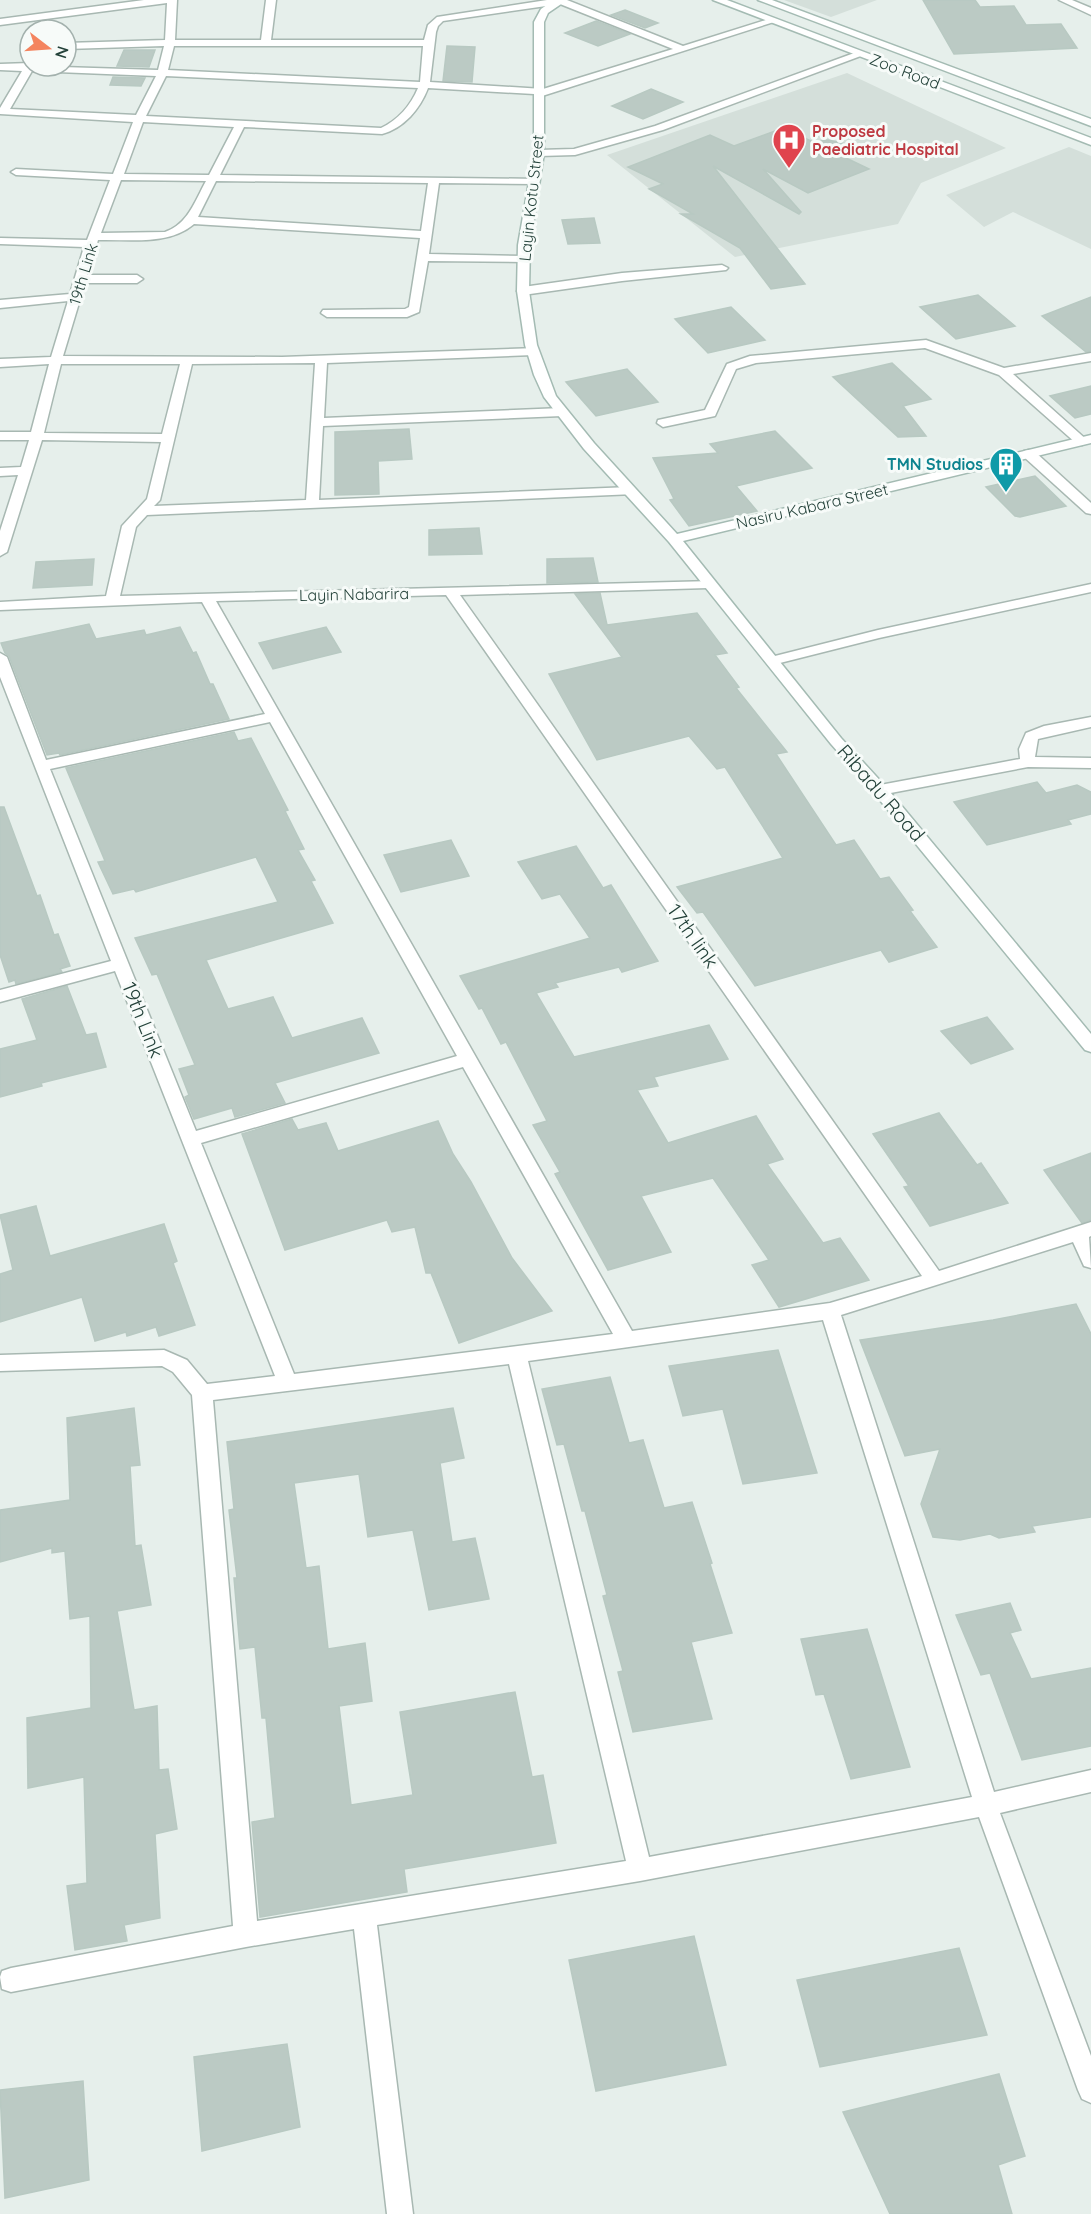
<svg xmlns="http://www.w3.org/2000/svg" width="1091" height="2214" font-family="Quicksand,sans-serif">
	<style>
		.built { fill: #d4dfda }
		.building { fill: #bbcac4; stroke: #b8c9c2; stroke-width: 1.5 }
		.lines { fill: none; stroke-linecap: round; stroke-linejoin: round }
		.street-casing { stroke: #a8b8b2; stroke-width: 3 }
		.secondary-casing { stroke: #a4bbb3; stroke-width: 3 }
		.street { fill: #fff; fill-rule: evenodd }
		.secondary { fill: #fff; fill-rule: evenodd }
		.labels { text-anchor: middle; stroke-width: 6; stroke-linejoin: round; paint-order: stroke }
		.far-street-label { font-size: 16px; fill: #24423a; stroke: #f7fbf9 }
		.far-health-label { font-size: 16px; font-weight: bold; fill: #be3a42; stroke: #f7fbf9; text-anchor: start }
		.far-culture-label { font-size: 16px; font-weight: bold; fill: #0d838f; stroke: #f7fbf9; text-anchor: end }
		.street-label { font-size: 20px; fill: #24423a; stroke: #f7fbf9 }
	</style>
	<rect width="100%" height="100%" fill="#e6efeb"/>
	<g class="built">
		<polygon points="784,0 877,0 831,17"/>
		<polygon points="847,73 1006,148 921,183 898,224 735,257 607,155"/>
		<polygon points="1069,147 1091,156 1091,249 1013,212 984,227 946,195"/>
	</g>
	<g class="building">
		<polygon points="923,0 975,0 980,7 1014,6 1026,25 1061,24 1077,48 954,54"/>
		<polygon points="625,10 658,23 645,28 611,15"/>
		<polygon points="596,21 630,34 598,46 565,33"/>
		<polygon points="447,46 475,47 472,82 443,81"/>
		<polygon points="124,50 155,50 149,67 117,66"/>
		<polygon points="113,77 145,78 141,86 110,85"/>
		<polygon points="651,89 683,102 643,119 612,106"/>
		<polygon points="783,128 813,142 828,140 851,145 846,158 869,169 808,193 763,169 801,212 799,214 713,166 805,284 771,289 740,248 681,214 693,214 649,189 663,184 628,167 710,135 734,146"/>
		<polygon points="594,218 600,243 568,244 562,220"/>
		<polygon points="978,295 1015,326 956,339 920,307"/>
		<polygon points="1091,297 1091,351 1086,352 1042,316"/>
		<polygon points="731,307 765,340 708,353 675,319"/>
		<polygon points="892,363 931,399 903,406 926,436 898,437 833,377"/>
		<polygon points="627,369 658,402 596,416 566,382"/>
		<polygon points="1091,386 1091,414 1075,418 1050,396"/>
		<polygon points="409,429 412,459 378,461 379,494 335,495 335,432"/>
		<polygon points="775,431 812,468 736,486 757,511 689,526 670,500 674,499 653,458 718,453 710,444"/>
		<polygon points="1035,476 1066,506 1020,517 1015,516 986,487"/>
		<polygon points="479,528 482,554 429,555 429,530"/>
		<polygon points="593,558 598,582 547,583 547,559"/>
		<polygon points="94,559 92,585 33,588 36,562"/>
		<polygon points="600,593 607,625 697,613 727,653 715,655 739,687 736,688 787,752 776,754 836,845 854,840 880,879 889,877 913,910 910,911 937,947 889,962 881,950 755,986 703,912 697,913 677,887 783,858 725,767 717,769 689,736 597,760 549,674 622,657 575,594"/>
		<polygon points="89,624 96,639 144,630 146,635 180,627 193,653 196,652 210,684 213,684 229,719 60,755 59,753 47,755 9,656 5,653 1,643"/>
		<polygon points="326,627 341,652 273,669 259,643"/>
		<polygon points="234,732 238,741 251,738 288,810 285,811 304,849 298,850 315,880 311,881 333,923 206,960 228,1009 273,997 292,1038 362,1018 379,1053 275,1083 285,1103 235,1117 232,1108 194,1119 185,1097 189,1095 179,1069 195,1065 157,974 152,975 135,938 278,902 256,857 136,892 134,889 113,894 98,862 105,861 66,768"/>
		<polygon points="1037,782 1046,793 1077,785 1091,792 1091,814 1068,820 1071,824 987,845 954,802"/>
		<polygon points="0,807 4,807 37,896 40,895 54,935 58,934 70,966 60,969 62,972 16,984 15,980 9,982 0,955"/>
		<polygon points="451,840 469,876 401,892 384,855"/>
		<polygon points="576,846 603,888 611,885 658,961 622,972 619,967 555,983 558,987 536,993 574,1057 709,1025 728,1059 654,1077 658,1086 637,1090 668,1143 756,1116 783,1159 767,1164 823,1243 840,1238 869,1280 779,1307 752,1265 769,1260 713,1178 641,1196 671,1252 608,1270 555,1174 560,1172 533,1125 547,1121 506,1042 501,1044 482,1008 479,1009 460,976 590,938 560,894 542,899 518,862"/>
		<polygon points="67,986 86,1035 96,1033 106,1067 41,1083 42,1086 0,1097 0,1049 37,1040 22,999"/>
		<polygon points="987,1017 1013,1049 971,1064 941,1031"/>
		<polygon points="939,1113 977,1165 981,1163 1008,1203 930,1226 904,1187 909,1186 873,1134"/>
		<polygon points="292,1119 298,1130 326,1123 338,1151 438,1121 453,1154 471,1182 512,1258 552,1311 459,1343 431,1273 426,1273 415,1227 392,1232 387,1220 285,1250 242,1134"/>
		<polygon points="1091,1153 1091,1220 1082,1223 1044,1170"/>
		<polygon points="36,1206 50,1256 164,1224 177,1261 173,1263 195,1325 159,1336 156,1327 127,1336 126,1332 95,1341 82,1297 0,1322 0,1274 13,1270 0,1215"/>
		<polygon points="1076,1304 1091,1334 1091,1517 1032,1526 1035,1532 999,1538 990,1534 960,1540 933,1537 921,1504 940,1449 905,1456 860,1340 993,1320"/>
		<polygon points="778,1350 817,1473 743,1484 723,1409 683,1416 669,1366"/>
		<polygon points="610,1377 629,1443 643,1440 664,1508 692,1502 712,1563 710,1564 732,1633 691,1642 712,1719 633,1732 618,1672 623,1671 603,1596 607,1595 585,1511 582,1511 564,1444 557,1445 542,1389"/>
		<polygon points="134,1408 140,1465 130,1466 135,1546 141,1545 151,1605 117,1611 134,1710 157,1706 159,1770 168,1769 177,1829 155,1834 160,1918 124,1925 127,1941 75,1950 67,1886 87,1883 84,1777 28,1788 27,1718 91,1708 90,1616 70,1619 65,1551 52,1553 52,1548 0,1562 0,1510 70,1500 67,1418"/>
		<polygon points="453,1408 464,1458 440,1463 452,1542 475,1538 489,1599 429,1610 413,1530 368,1537 359,1474 294,1483 306,1568 319,1566 328,1649 365,1643 372,1701 339,1706 351,1805 413,1795 400,1712 515,1692 532,1777 543,1775 556,1843 404,1869 407,1892 260,1917 252,1822 275,1818 266,1718 262,1718 255,1647 240,1649 234,1578 237,1578 229,1510 234,1509 227,1442"/>
		<polygon points="1010,1603 1021,1630 1010,1633 1031,1679 1091,1668 1091,1746 1022,1760 990,1673 981,1675 956,1615"/>
		<polygon points="867,1629 910,1767 851,1779 824,1694 816,1695 801,1639"/>
		<polygon points="694,1936 726,2065 596,2091 569,1960"/>
		<polygon points="959,1948 987,2035 820,2067 797,1980"/>
		<polygon points="287,2044 300,2127 202,2151 194,2057"/>
		<polygon points="999,2074 1025,2156 998,2165 1012,2214 890,2214 843,2112"/>
		<polygon points="83,2081 89,2180 5,2198 0,2090"/>
	</g>
	<g class="lines">
		<defs>
			<g id="street">
				<path d="M144 0H177L175 40H261L266 0H276L271 40H424L428 25 437 17 547 0H567L683 46 769 19 777 21 539 97 534 94 428 88C420 109 404 128 382 134L244 127 220 175 538 179V183L534 184 439 183 429 254 524 256 530 259 524 262 428 261 419 312 407 317H327L321 313 323 310 405 309 409 307 420 238 194 224C168 246 130 239 98 240L87 275H137L143 279 137 283H85L63 356 282 357 537 348V354L533 355 327 363 324 418 562 408 568 412 562 416 323 426 319 500 630 487 637 491 635 494 147 515 136 527 120 596 713 581 715 584 708 588 460 595 939 1271 1091 1222V1236L1089 1237 1091 1268 1084 1266 1073 1242 841 1315 994 1792 1091 1770V1792L1000 1813 1091 2056V2103L1082 2099 1078 2090 979 1817 640 1881 377 1925 413 2214H387L354 1929 246 1947 11 1992 2 1989 0 1977 2 1971 11 1968 233 1926 192 1395 173 1372 162 1366 0 1371V1355L164 1350 187 1360 207 1384 275 1376 115 971 0 1002V990L111 961 0 677V653L7 657 46 760 265 714 202 602 0 610V602L106 596 122 526 147 499 161 442 42 440 7 552 0 556V531L18 475 0 476V468L21 467 29 440H0V432H31L49 364 0 367V359L51 357 68 301 0 308V300L70 294 84 247 0 244V238L87 240 110 180 16 175 11 172 16 169 113 174 133 122 0 114V108L22 71 0 70V64L30 63V66L158 70 164 46 66 49V43L165 40 167 3 0 25V19ZM560 4 673 49 543 89 430 82 436 32 438 26 443 21ZM174 46H423L420 82 168 70ZM32 71 156 76 136 115 10 109ZM166 76 418 88C411 105 398 120 381 128L146 116ZM143 122 234 127 209 175 124 174ZM121 180 206 181C195 201 188 224 165 232L101 233ZM216 181 428 183 421 231 198 217ZM315 363 306 500 154 506 160 500 192 364ZM61 364H180L162 434 44 433ZM446 595 922 1276 830 1303 632 1331 216 601ZM270 722 457 1056 196 1131 50 769ZM463 1067 613 1334 294 1374 201 1143ZM823 1320 972 1797 649 1857 528 1361ZM509 1364 626 1861 257 1921 213 1400Z"/>
				<polygon points="1059,0 1072,0 1091,8 1091,15"/>
				<polygon points="857,52 866,54 663,130 575,155 539,156 534,153 539,150 574,149 655,126"/>
				<polygon points="722,265 728,268 726,270 622,281 523,295 517,291 523,287 622,273"/>
				<polygon points="926,340 1004,368 1091,353 1091,361 1013,374 1088,441 1082,445 1077,444 999,375 925,348 756,363 736,369 715,416 663,427 657,423 658,420 705,410 727,364 750,356"/>
				<polygon points="1029,450 1034,451 1091,503 1091,514 1086,513 1024,457 1022,454 1024,451"/>
				<polygon points="1091,584 1091,592 879,638 772,665 765,661 767,658 878,630"/>
				<polygon points="1091,717 1091,727 1038,739 1035,757 1091,758 1091,768 1028,767 880,795 872,790 880,785 1020,759 1019,749 1026,733 1044,726"/>
			</g>
			<g id="secondary">
				<polygon points="554,0 567,0 548,13 544,22 544,153 530,245 529,291 537,345 556,396 594,443 677,534 1091,435 1091,443 683,541 841,738 886,787 1091,1034 1091,1052 1085,1050 874,793 831,744 669,542 584,449 544,397 534,375 525,345 517,291 518,245 534,153 534,22 541,9"/>
				<polygon points="713,0 727,0 1091,138 1091,145"/>
				<polygon points="758,0 772,0 1091,119 1091,126"/>
			</g>
		</defs>
		<use href="#street" class="street-casing"/>
		<use href="#secondary" class="secondary-casing"/>
		<use href="#street" class="street"/>
		<use href="#secondary" class="secondary"/>
	</g>
	<defs>
		<symbol id="hospital-pin" viewBox="-11 -11 22 30"><path d="M0 17L-7.5 6A9.5 9.5 0 1 1 7.5 6Z" fill="#e0444e" stroke="#f7fbf9"/><path d="M-5-5h3v3.5h4V-5h3V5h-3V1.5h-4V5h-3Z" fill="#fff"/></symbol>
		<symbol id="building-pin" viewBox="-11 -11 22 30"><path d="M0 17L-7.5 6A9.5 9.5 0 1 1 7.5 6Z" fill="#0f9aa8" stroke="#f7fbf9"/><path d="M-4-6H4V6H1V3H-1V6H-4ZM-2.5-4.3h1.7v1.8h-1.7ZM.8-4.3h1.7v1.8H.8ZM-2.5-1h1.7V.8h-1.7ZM.8-1h1.7V.8H.8Z" fill="#fff"/></symbol>
	</defs>
	<g fill-rule="evenodd">
		<use href="#hospital-pin" x="770" y="121" width="38" height="52"/>
		<use href="#building-pin" x="987" y="445" width="38" height="52"/>
	</g>
	<g class="labels">
		<g class="far-street-label">
			<text transform="translate(905 71) rotate(21)" y="6">Zoo Road</text>
			<text transform="translate(531 198) rotate(-84)" y="6">Layin Kotu Street</text>
			<text transform="translate(83 274) rotate(-73)" y="6">19th Link</text>
			<text transform="translate(812 506) rotate(-13)" y="6">Nasiru Kabara Street</text>
			<text transform="translate(354 594) rotate(-1)" y="6">Layin Nabarira</text>
		</g>
		<g class="far-health-label">
			<text x="812" y="137">Proposed<tspan x="812" dy="18">Paediatric Hospital</tspan></text>
		</g>
		<g class="far-culture-label">
			<text x="983" y="470">TMN Studios</text>
		</g>
		<g class="street-label">
			<text transform="translate(881 793) rotate(49)" y="7">Ribadu Road</text>
			<text transform="translate(693 936) rotate(55)" y="7">17th link</text>
			<text transform="translate(143 1020) rotate(68)" y="7">19th Link</text>
		</g>
	</g>
	<g transform="translate(48 48) rotate(107)"><circle r="28" fill="#f7fbf9" stroke="#a3b1ad" stroke-width="1.5"/>
	<path d="M0-4.5L10 22L0 15L-10 22Z" fill="#f4845f"/>
	<text y="-9" font-size="16" font-weight="bold" text-anchor="middle" fill="#24423a">N</text>
	</g>
</svg>
